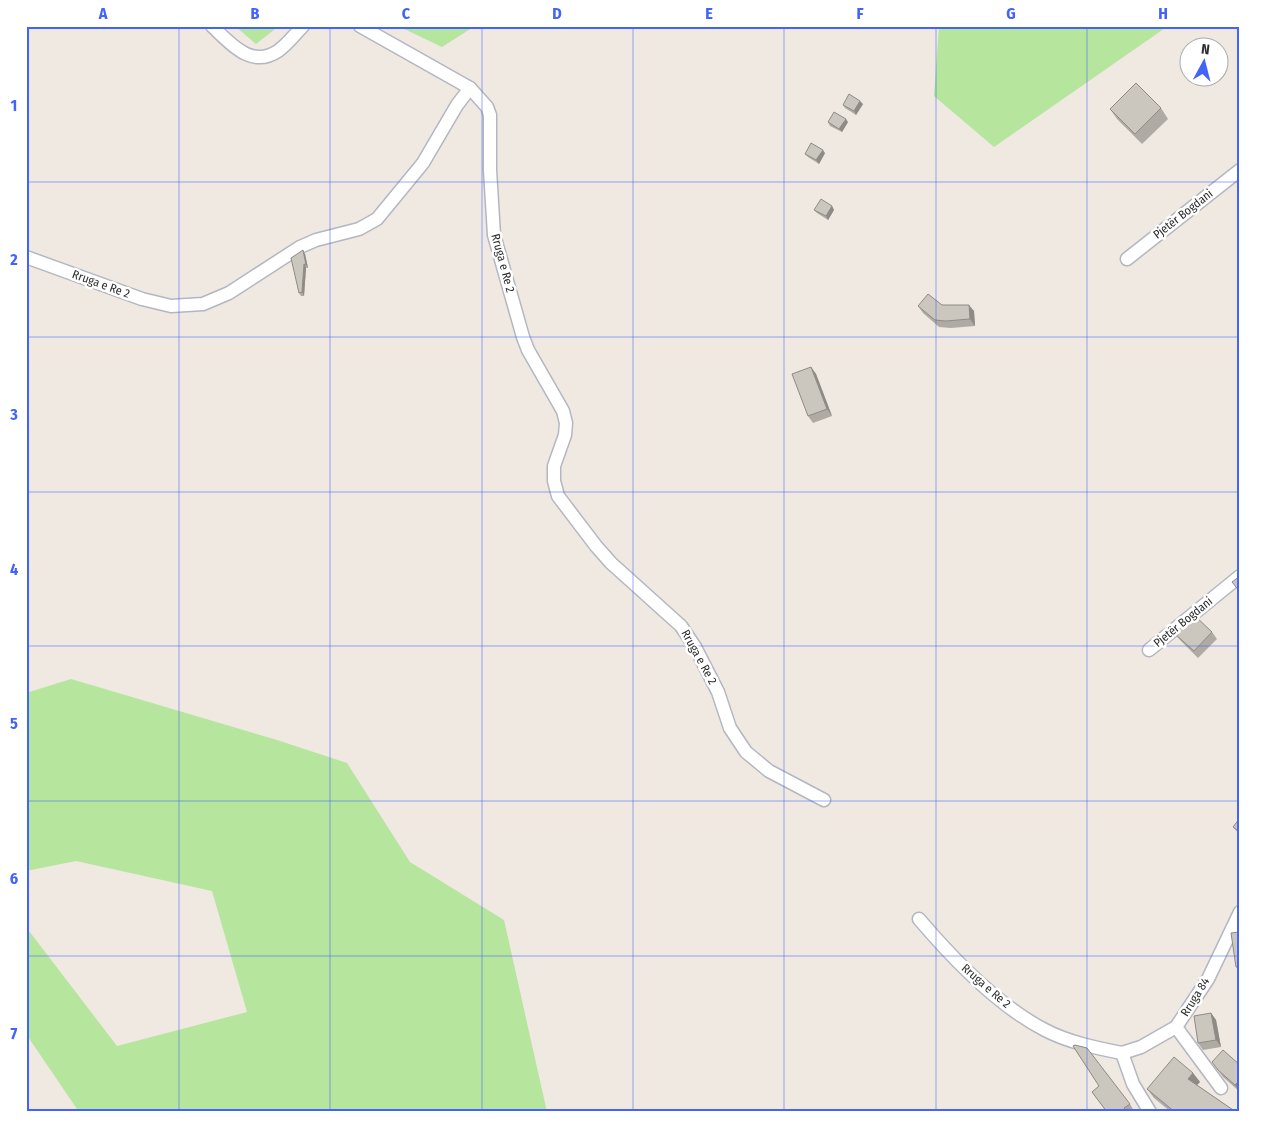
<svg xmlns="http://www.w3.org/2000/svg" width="1266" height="1138" font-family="'Fira Sans Condensed',sans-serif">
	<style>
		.green { fill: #b6e59e }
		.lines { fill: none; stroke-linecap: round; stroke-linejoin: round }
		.minor-casing { stroke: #b4b7c1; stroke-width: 15 }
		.minor { stroke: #fff; stroke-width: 12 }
		.wall { fill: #afaba4 }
		.shaded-wall { fill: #8e8b86 }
		.building { fill: #cbc7bf; stroke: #8e8b86 }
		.grid { fill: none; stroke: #4264fb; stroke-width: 1; stroke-opacity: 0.55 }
		.labels { text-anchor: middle; stroke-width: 5; stroke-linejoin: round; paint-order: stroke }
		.street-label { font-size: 12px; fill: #2e2e2e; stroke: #fff }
		.neatline { fill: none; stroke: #4264fb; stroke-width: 2 }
		.grid-label { font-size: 16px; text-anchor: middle; font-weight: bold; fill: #4264fb }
	</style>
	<rect width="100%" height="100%" fill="#efe9e1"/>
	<g class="green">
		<polygon points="235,26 279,26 256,44"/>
		<polygon points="398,26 475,26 442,47"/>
		<polygon points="939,26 1168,26 994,147 934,96"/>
		<polygon points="71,679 277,740 347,763 410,862 504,920 547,1112 79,1112 26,1034 26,927 117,1046 247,1012 212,891 76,861 26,871 26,693"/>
	</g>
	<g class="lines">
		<defs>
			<g id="minor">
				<path d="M212 26C230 43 251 69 278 51 287 45 295 34 303 26"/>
				<polyline points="360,26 470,88 487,107 490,115 490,170 494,235 523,337 528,350 563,411 566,423 565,435 554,466 554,481 558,496 596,546 611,563 681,626 695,647 718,692 730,728 746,752 769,771 824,800"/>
				<polyline points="26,257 142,299 171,306 203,304 229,293 300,247 316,240 359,229 377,219 423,163 457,105 470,88"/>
				<polyline points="1127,259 1240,170"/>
				<polyline points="1149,650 1240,576"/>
				<path d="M919 919C953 959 998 1006 1045 1030 1068 1042 1096 1048 1122 1053"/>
				<polyline points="1176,1027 1221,1088"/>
				<polyline points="1122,1053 1141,1047 1176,1027 1208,979 1240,912"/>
				<polyline points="1122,1053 1133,1084 1150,1112"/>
			</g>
		</defs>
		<use href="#minor" class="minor-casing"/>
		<use href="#minor" class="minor"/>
	</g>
	<g class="wall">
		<polygon points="863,104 856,115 845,108 843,105"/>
		<polygon points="1161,108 1168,119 1142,144 1117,119 1110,109"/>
		<polygon points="828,122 848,122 842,132 830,126"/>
		<polygon points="825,153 819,164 808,157 805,154"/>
		<polygon points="832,206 834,210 828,220 817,213 814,210"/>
		<polygon points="305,254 308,268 306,268 304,296 301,296 299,293"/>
		<polygon points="942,305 974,311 975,326 951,328 939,327 923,313 918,306"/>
		<polygon points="811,367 816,374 832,416 813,423 808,416"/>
		<polygon points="1212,632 1217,639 1198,658 1180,640 1175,634"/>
		<polygon points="1240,818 1240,835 1233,827"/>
		<polygon points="1236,967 1240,967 1240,972"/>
		<polygon points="1211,1013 1216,1020 1221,1047 1203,1050 1198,1043"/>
		<polygon points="1212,1062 1240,1065 1240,1092 1223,1077"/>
		<polygon points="1193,1073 1200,1082 1197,1085 1236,1112 1171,1112 1154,1098 1147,1089"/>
		<polygon points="1099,1086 1130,1104 1134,1111 1133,1112 1107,1112 1092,1092"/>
	</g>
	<g class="shaded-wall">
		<polygon points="860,101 863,104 856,115 854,111"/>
		<polygon points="846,119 848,122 842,132 839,129"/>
		<polygon points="823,150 825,153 819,164 816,160"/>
		<polygon points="832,206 834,210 828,220 826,216"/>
		<polygon points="303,250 305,254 308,268 306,265"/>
		<polygon points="304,264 306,268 304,296 302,292"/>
		<polygon points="969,305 974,311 975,326 970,319"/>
		<polygon points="811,367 816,374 832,416 827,409"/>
		<polygon points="1211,1013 1216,1020 1221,1047 1216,1040"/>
		<polygon points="1193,1073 1200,1082 1194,1088 1188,1079"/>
		<polygon points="1240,1080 1240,1092 1235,1085"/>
	</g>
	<g class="building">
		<polygon points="1136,83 1161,108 1135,134 1110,109"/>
		<polygon points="849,94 860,101 854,111 843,105"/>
		<polygon points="834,112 846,119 839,129 828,122"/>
		<polygon points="811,143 823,150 816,160 805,154"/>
		<polygon points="821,199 832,206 826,216 814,210"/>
		<polygon points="303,250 306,265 304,264 302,292 299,293 291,258"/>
		<polygon points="928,294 942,305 969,305 970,319 946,321 935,320 918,306"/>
		<polygon points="811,367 827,409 808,416 792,374"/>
		<polygon points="1240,576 1240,592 1232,582"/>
		<polygon points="1193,614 1212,632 1194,651 1175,634"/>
		<polygon points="1240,818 1240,832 1233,827"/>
		<polygon points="1240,932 1240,967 1236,967 1231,933"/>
		<polygon points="1211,1013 1216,1040 1198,1043 1194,1016"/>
		<polygon points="1075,1045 1087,1048 1130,1104 1124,1108 1127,1112 1107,1112 1092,1092 1099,1086 1073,1046"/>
		<polygon points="1223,1050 1240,1065 1240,1080 1235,1085 1218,1070 1212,1062"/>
		<polygon points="1174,1057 1193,1073 1188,1079 1236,1112 1175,1112 1147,1089"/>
	</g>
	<path class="grid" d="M179 26V1112M330 26V1112M482 26V1112M633 26V1112M784 26V1112M936 26V1112M1087 26V1112M26 182H1240M26 337H1240M26 492H1240M26 646H1240M26 801H1240M26 956H1240"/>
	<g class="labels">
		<g class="street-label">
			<text transform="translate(1183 214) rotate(-38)" y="4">Pjetër Bogdani</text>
			<text transform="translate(503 263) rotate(75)" y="4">Rruga e Re 2</text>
			<text transform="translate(101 284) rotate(20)" y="4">Rruga e Re 2</text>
			<text transform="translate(1183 622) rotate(-39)" y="4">Pjetër Bogdani</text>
			<text transform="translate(699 657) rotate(61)" y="4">Rruga e Re 2</text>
			<text transform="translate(986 986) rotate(41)" y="4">Rruga e Re 2</text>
			<text transform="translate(1195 997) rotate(-58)" y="4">Rruga 84</text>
		</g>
	</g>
	<rect width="1266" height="1138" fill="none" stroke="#ffffff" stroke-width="55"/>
	<g transform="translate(1204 62) rotate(7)"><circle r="24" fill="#ffffff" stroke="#ababab"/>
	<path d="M0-4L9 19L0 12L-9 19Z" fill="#4264fb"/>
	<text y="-8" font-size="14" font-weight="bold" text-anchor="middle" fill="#2e2e2e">N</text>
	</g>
	<rect x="28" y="28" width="1210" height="1082" class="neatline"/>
	<g class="grid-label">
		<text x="103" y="19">A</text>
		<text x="255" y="19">B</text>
		<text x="406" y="19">C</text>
		<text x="557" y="19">D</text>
		<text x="709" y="19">E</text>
		<text x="860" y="19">F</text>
		<text x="1011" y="19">G</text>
		<text x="1163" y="19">H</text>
		<text x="14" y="111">1</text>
		<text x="14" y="265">2</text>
		<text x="14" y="420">3</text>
		<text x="14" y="575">4</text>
		<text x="14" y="729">5</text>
		<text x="14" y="884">6</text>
		<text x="14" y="1039">7</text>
	</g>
</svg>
